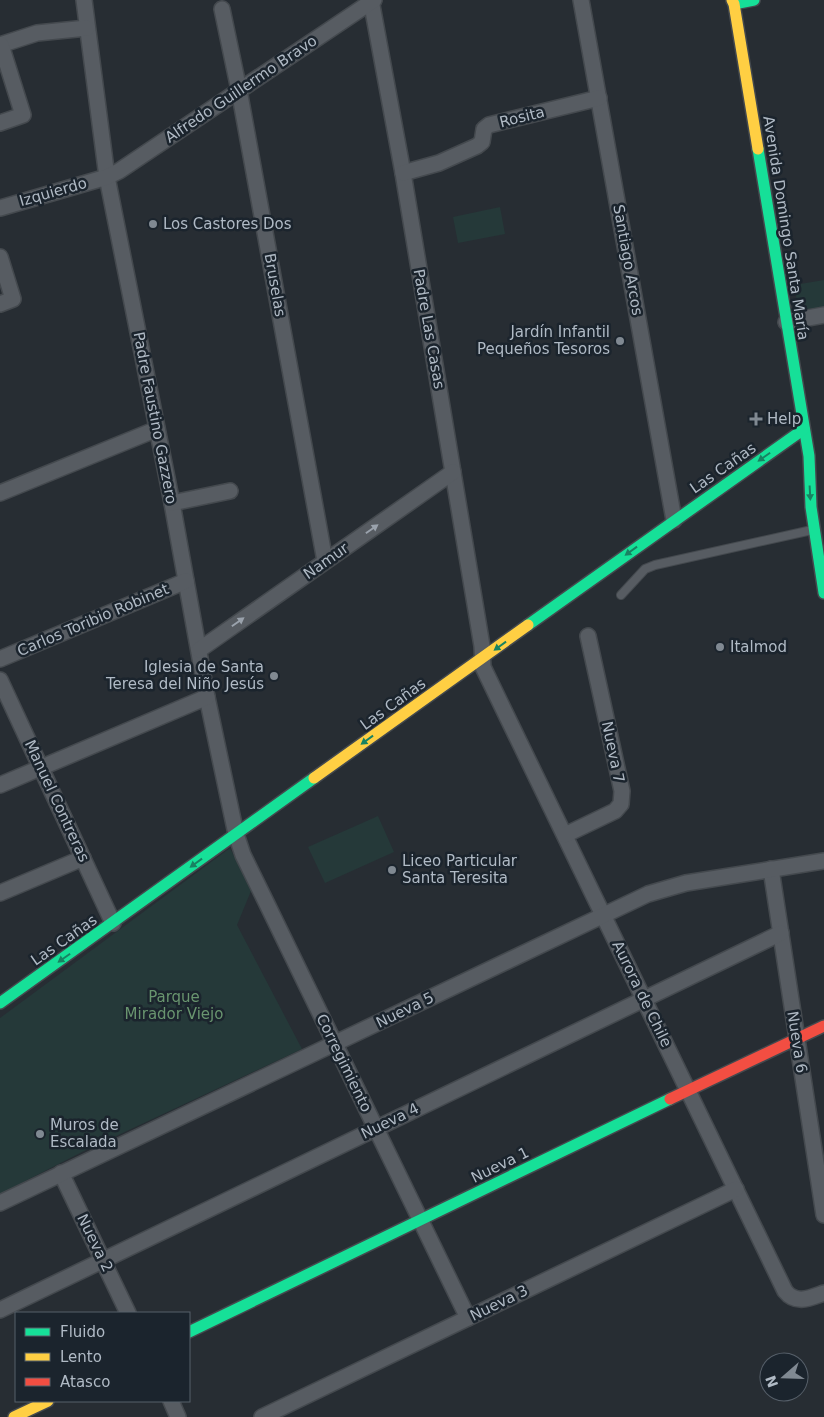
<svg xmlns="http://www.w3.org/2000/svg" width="824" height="1417" font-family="'DejaVu Sans',sans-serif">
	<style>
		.green { fill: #253939 }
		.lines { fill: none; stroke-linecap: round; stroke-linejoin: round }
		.lane-casing { stroke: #44494e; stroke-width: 10 }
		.street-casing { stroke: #44494e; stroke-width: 18 }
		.fast-casing { stroke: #44494e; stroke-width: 14 }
		.slow-casing { stroke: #44494e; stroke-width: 14 }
		.jam-casing { stroke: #44494e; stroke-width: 14 }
		.lane { stroke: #575c62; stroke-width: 8 }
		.street { stroke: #575c62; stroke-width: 15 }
		.fast { stroke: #16e098; stroke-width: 11 }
		.slow { stroke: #ffcf43; stroke-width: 11 }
		.jam { stroke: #f24e42; stroke-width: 11 }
		.oneway { fill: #188262 }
		.oneway2 { fill: #9aa2ac }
		.poi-dot { fill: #808992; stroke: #1b242d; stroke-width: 2 }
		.labels { text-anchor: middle; stroke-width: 5; stroke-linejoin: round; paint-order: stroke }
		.street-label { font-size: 15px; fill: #b0bac5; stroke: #1b242d }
		.poi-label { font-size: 15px; fill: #b0bac5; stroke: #1b242d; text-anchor: start }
		.park-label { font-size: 15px; fill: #69956f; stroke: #1b242d }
	</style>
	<rect width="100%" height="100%" fill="#272d33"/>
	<g class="green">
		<polygon points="500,207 505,234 458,243 453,217"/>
		<polygon points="824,280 824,307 799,312 794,285"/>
		<polygon points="378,816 394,852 325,883 308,847"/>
		<polygon points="230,848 251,891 237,925 302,1049 82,1152 0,1194 0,1018"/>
	</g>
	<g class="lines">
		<defs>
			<polyline id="lane" points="621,595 645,569 655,565 812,530"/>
			<g id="street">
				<polyline points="84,0 107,177 172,503 207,697 236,834 243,855 266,902 468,1318"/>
				<path d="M371 0 403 173 482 646 483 667 785 1291C796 1305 810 1298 824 1293"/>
				<polyline points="581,0 674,520"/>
				<polyline points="222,9 239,90 325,561"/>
				<polyline points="0,45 37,33 87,28"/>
				<polyline points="0,123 23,115 1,45"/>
				<polyline points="403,173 439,163 477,146 482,142 484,129 489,125 599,98"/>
				<polyline points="0,208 107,177 119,171 374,0"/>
				<polyline points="0,257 13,299 0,304"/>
				<polyline points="786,322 824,315"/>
				<polyline points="0,493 157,429"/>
				<polyline points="172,503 230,491"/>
				<polyline points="199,650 453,472"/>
				<polyline points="0,659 186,581"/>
				<polyline points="0,680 113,923"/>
				<polyline points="0,785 207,697"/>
				<polyline points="565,835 615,811 621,804 622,791 588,636"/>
				<polyline points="771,869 824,1215"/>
				<polyline points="0,893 83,858"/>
				<polyline points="61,1173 128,1313"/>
				<polyline points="0,1203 648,894 686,883 824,861"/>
				<polyline points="0,1310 781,933"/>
				<polyline points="171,1401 178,1417"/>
				<polyline points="262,1417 736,1189"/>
			</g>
			<g id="fast">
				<polyline points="734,4 754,0"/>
				<polyline points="758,149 809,456 811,507 824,593"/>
				<polyline points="528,625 804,429"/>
				<polyline points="0,1003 314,778"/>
				<polyline points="189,1332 670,1099"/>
			</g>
			<g id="slow">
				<polyline points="732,0 734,4 758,149"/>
				<polyline points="314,778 528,625"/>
				<polyline points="14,1417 48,1401"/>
			</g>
			<polyline id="jam" points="670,1099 824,1026"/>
		</defs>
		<use href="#lane" class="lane-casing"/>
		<use href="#street" class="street-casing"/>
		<use href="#fast" class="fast-casing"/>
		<use href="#slow" class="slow-casing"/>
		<use href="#jam" class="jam-casing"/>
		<use href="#lane" class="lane"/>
		<use href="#street" class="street"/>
		<use href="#fast" class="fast"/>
		<use href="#slow" class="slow"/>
		<use href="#jam" class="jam"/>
	</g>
	<defs><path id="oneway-solid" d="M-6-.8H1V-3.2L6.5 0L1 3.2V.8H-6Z" transform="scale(1.25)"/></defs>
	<g class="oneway">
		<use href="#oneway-solid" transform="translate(764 457) rotate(145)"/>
		<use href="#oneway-solid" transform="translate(810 493) rotate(87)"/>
		<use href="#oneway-solid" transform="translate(631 551) rotate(144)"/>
		<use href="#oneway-solid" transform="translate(500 646) rotate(144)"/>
		<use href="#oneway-solid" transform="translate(367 740) rotate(144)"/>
		<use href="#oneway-solid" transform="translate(196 863) rotate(144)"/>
		<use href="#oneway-solid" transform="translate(64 958) rotate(145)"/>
	</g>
	<g class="oneway2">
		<use href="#oneway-solid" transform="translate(372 529) rotate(-35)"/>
		<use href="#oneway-solid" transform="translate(238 622) rotate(-35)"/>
	</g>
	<g class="poi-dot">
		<circle cx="153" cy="224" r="5"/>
		<circle cx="620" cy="341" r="5"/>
		<path d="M753.5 411.5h5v5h5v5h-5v5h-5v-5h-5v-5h5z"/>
		<circle cx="720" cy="647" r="5"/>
		<circle cx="274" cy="676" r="5"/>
		<circle cx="392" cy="870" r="5"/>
		<circle cx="40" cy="1134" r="5"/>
	</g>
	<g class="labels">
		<g class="street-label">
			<text transform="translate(241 89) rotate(-34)" y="5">Alfredo Guillermo Bravo</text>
			<text transform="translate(522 117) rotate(-14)" y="5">Rosita</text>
			<text transform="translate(53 192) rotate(-16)" y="5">Izquierdo</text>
			<text transform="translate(786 228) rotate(81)" y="5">Avenida Domingo Santa María</text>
			<text transform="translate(628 260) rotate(80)" y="5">Santiago Arcos</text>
			<text transform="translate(275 285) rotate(80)" y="5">Bruselas</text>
			<text transform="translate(429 329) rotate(80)" y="5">Padre Las Casas</text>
			<text transform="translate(155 418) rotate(79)" y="5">Padre Faustino Gazzero</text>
			<text transform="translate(723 468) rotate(-35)" y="5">Las Cañas</text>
			<text transform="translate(326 561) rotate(-35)" y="5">Namur</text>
			<text transform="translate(93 620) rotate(-23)" y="5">Carlos Toribio Robinet</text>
			<text transform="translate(393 704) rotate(-36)" y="5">Las Cañas</text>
			<text transform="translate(613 752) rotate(78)" y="5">Nueva 7</text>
			<text transform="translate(57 801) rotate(65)" y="5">Manuel Contreras</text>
			<text transform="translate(64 940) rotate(-35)" y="5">Las Cañas</text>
			<text transform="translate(642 994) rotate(64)" y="5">Aurora de Chile</text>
			<text transform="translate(405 1010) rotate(-26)" y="5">Nueva 5</text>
			<text transform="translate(797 1042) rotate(81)" y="5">Nueva 6</text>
			<text transform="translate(344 1063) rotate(64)" y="5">Corregimiento</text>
			<text transform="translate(390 1121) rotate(-26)" y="5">Nueva 4</text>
			<text transform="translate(500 1165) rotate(-26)" y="5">Nueva 1</text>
			<text transform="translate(95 1243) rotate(64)" y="5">Nueva 2</text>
			<text transform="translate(499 1303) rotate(-26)" y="5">Nueva 3</text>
		</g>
		<g class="poi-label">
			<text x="163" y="229">Los Castores Dos</text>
			<text x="610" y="337" text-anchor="end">Jardín Infantil<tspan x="610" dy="17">Pequeños Tesoros</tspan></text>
			<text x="767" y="424">Help</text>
			<text x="730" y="652">Italmod</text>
			<text x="264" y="672" text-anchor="end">Iglesia de Santa<tspan x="264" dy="17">Teresa del Niño Jesús</tspan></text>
			<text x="402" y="866">Liceo Particular<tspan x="402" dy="17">Santa Teresita</tspan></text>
			<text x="50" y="1130">Muros de<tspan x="50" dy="17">Escalada</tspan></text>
		</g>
		<g class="park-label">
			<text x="174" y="1002">Parque<tspan x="174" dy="17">Mirador Viejo</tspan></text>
		</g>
	</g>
	<rect x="15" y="1312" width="175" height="90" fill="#1b242d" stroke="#57606a"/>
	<rect x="25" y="1328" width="25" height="8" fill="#16e098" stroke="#57606a"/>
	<text x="60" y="1337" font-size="15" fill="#b0bac5">Fluido</text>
	<rect x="25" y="1353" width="25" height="8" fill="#ffcf43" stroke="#57606a"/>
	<text x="60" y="1362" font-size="15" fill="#b0bac5">Lento</text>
	<rect x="25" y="1378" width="25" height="8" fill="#f24e42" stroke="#57606a"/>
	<text x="60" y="1387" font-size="15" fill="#b0bac5">Atasco</text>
	<g transform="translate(784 1377) rotate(250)"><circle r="24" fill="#1b242d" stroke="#57606a"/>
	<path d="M0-4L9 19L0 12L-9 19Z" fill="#808992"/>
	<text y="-8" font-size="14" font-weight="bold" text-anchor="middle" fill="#b0bac5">N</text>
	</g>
</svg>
